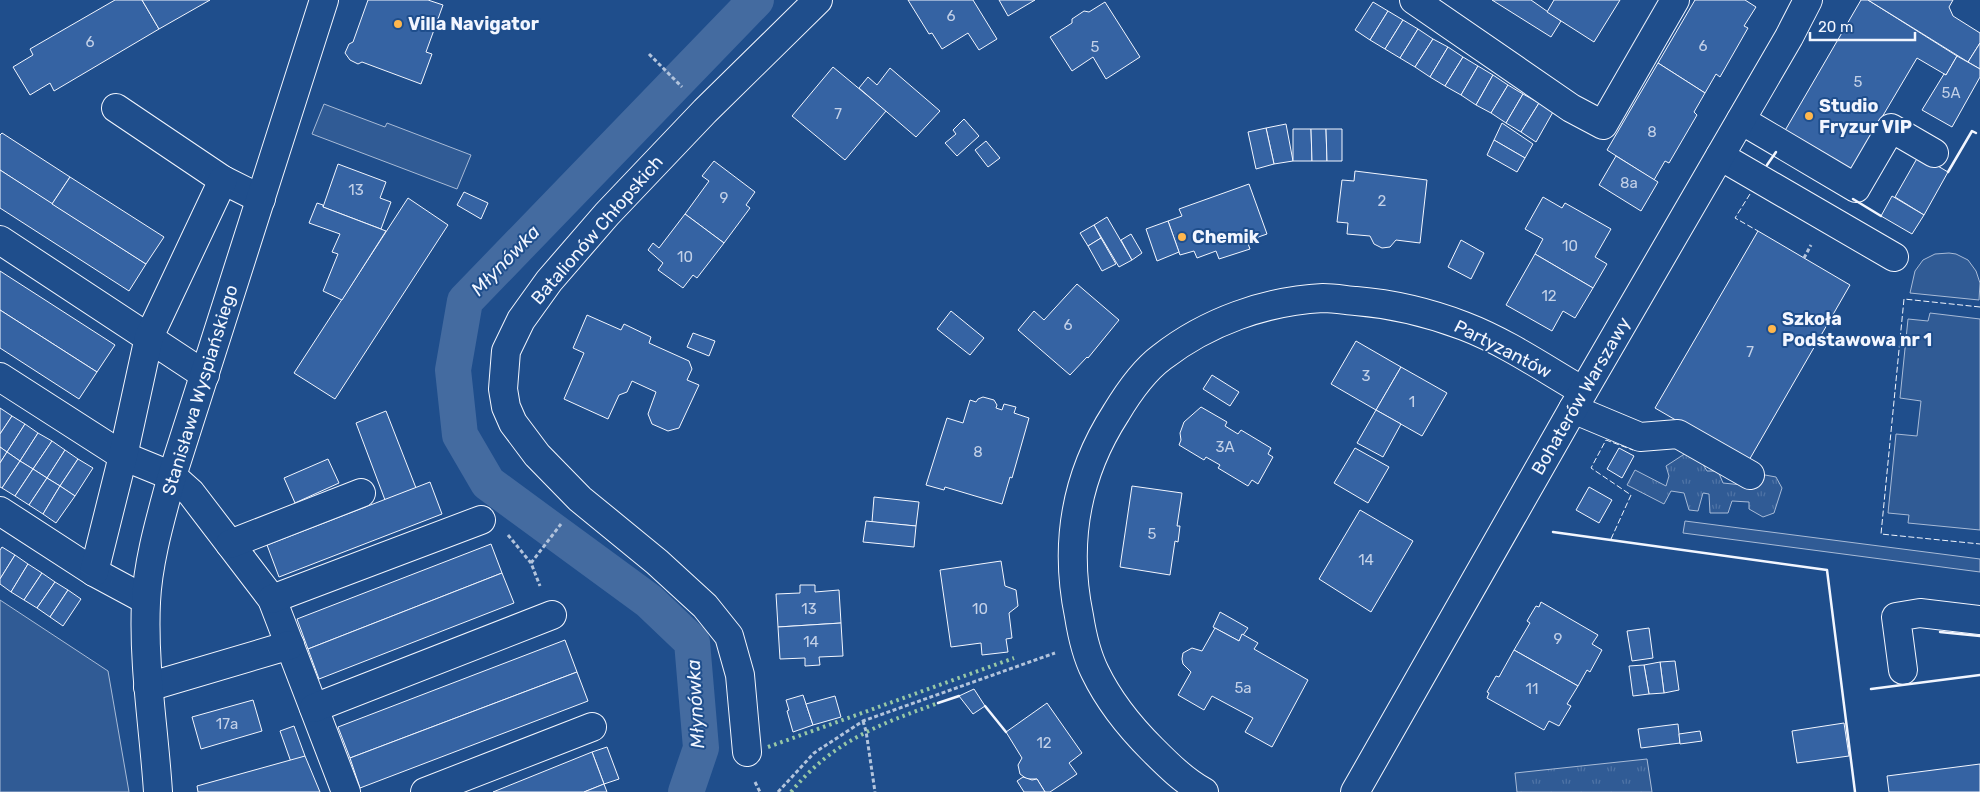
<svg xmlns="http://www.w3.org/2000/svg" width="1980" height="792" font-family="Rubik,sans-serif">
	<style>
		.built { fill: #305b95; stroke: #a8bbd7 }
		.park { fill: url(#park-tufts); stroke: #a8bbd7 }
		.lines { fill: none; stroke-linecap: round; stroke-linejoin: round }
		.canal { stroke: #446ba0; stroke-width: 36 }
		.building { fill: #3563a3; stroke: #f2f6ff }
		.minor-casing { stroke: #f2f6ff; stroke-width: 30 }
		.path { stroke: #b3c4dc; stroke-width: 3; stroke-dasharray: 4 2.5; stroke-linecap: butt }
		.minor { stroke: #1f4e8c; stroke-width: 28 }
		.hedge { stroke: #97c8a6; stroke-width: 4; stroke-dasharray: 2.5 4; stroke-linecap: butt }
		.fence { stroke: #f2f6ff; stroke-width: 1; stroke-dasharray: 6 2.5; stroke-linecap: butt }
		.wall { stroke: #f2f6ff; stroke-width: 2.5 }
		.poi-dot { fill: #ffb74d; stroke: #1f4e8c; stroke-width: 2 }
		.labels { text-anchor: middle; stroke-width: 4; stroke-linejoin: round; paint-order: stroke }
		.number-label { font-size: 15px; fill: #c3d1e8 }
		.poi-label { font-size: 18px; font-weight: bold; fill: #f2f6ff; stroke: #1f4e8c; text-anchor: start }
		.street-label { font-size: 18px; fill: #f2f6ff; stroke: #1f4e8c }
		.water-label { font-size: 19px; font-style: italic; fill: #f2f6ff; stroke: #1f4e8c }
	</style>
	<defs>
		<pattern id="park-tufts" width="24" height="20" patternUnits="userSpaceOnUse" patternTransform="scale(1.25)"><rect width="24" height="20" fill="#305b95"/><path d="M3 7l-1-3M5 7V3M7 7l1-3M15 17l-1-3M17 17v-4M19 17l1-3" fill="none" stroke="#4e73a5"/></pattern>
	</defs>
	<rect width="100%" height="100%" fill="#1f4e8c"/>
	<g class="built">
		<polygon points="324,104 385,127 387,123 471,155 457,189 312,134"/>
		<polygon points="1949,253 1956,254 1968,260 1976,271 1980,283 1979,300 1910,293 1915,271 1923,260 1935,254"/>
		<polygon points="1930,313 1980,319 1980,530 1908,523 1909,515 1888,513 1896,434 1917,436 1921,401 1900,398 1908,319 1928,321"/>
		<polygon points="1685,521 1980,559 1980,572 1683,533"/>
		<polygon points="0,600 108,671 129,792 0,792"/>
	</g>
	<g class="park">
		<polygon points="1686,453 1701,461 1707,471 1718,471 1723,483 1752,486 1765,475 1776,477 1782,488 1774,513 1763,517 1749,509 1749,502 1732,501 1728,513 1710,513 1709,494 1703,493 1698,511 1689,510 1684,493 1671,491 1664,504 1627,485 1635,470 1666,486 1669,476 1666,466"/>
		<polygon points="1647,759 1652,792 1517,792 1515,773"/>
	</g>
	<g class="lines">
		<polyline class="canal" points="686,792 701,748 692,642 649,601 488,483 460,435 453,370 465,301 756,0"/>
	</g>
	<g class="building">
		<polygon points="115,0 142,0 159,29 54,91 50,83 30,95 13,67 33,55 30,49"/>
		<polygon points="142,0 210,0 159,29"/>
		<polygon points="368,0 428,0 443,5 426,52 432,54 421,84 362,62 358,64 350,60 345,53 349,44 353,42"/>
		<polygon points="908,0 973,0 997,39 979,50 968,33 942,49 932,33 929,34"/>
		<polygon points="999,0 1035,0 1008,16"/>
		<polygon points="1492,0 1531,0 1561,21 1551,37"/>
		<polygon points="1554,0 1620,0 1594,42 1547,12"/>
		<polygon points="1695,0 1745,0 1756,7 1744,26 1748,28 1720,77 1716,74 1705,93 1658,63"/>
		<polygon points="1861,0 1868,0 1957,56 1946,75 1917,58 1849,173 1783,134"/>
		<polygon points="1868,0 1953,0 1949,7 1953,16 1980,33 1980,43 1968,62"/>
		<polygon points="1105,2 1140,57 1106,79 1093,57 1072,71 1050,37 1072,23 1072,19 1084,11 1089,12"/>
		<polygon points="1373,2 1388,11 1370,40 1355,30"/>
		<polygon points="1388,11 1403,20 1385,49 1370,40"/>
		<polygon points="1403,20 1418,29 1400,58 1385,49"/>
		<polygon points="1418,29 1433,39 1415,67 1400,58"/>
		<polygon points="1433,39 1448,47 1430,77 1415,67"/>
		<polygon points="1980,43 1980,69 1968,62"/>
		<polygon points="1448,47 1463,57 1445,86 1430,77"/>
		<polygon points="1957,56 1980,69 1980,77 1952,127 1922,110 1944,74 1946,75"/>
		<polygon points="1463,57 1478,66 1461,95 1445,86"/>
		<polygon points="1658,63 1705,93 1694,112 1697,115 1669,163 1665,161 1654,180 1607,150"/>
		<polygon points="1478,66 1493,75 1476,105 1461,95"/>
		<polygon points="833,67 886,111 845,160 792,116"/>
		<polygon points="890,68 940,111 916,137 859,88 868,77 877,85"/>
		<polygon points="1493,75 1508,85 1491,113 1476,105"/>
		<polygon points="1508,85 1523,94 1506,123 1491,113"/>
		<polygon points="1523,94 1539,103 1521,132 1506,123"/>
		<polygon points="1539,103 1553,112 1536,142 1521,132"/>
		<polygon points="964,119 979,136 957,156 945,143 956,134 953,130"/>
		<polygon points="1502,123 1533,144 1525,158 1494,140"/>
		<polygon points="1286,124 1293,161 1274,164 1266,128"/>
		<polygon points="1266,128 1274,164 1256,169 1248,132"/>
		<polygon points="1293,129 1311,129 1312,161 1293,161"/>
		<polygon points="1311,129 1326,129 1327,161 1312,161"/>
		<polygon points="1326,129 1342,129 1342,161 1327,161"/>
		<polygon points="2,133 70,177 52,204 0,170 0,135"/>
		<polygon points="1494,140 1525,158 1517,172 1487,155"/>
		<polygon points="986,141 1000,158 988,167 975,150"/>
		<polygon points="1919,155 1948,172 1924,215 1895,197"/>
		<polygon points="1616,156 1658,182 1641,211 1599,185"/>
		<polygon points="714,161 755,192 746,205 750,208 724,243 685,214 709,181 702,176"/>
		<polygon points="338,164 386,182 380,198 391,202 381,229 323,207"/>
		<polygon points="0,170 146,264 129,291 0,208"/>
		<polygon points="1355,171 1427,180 1420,243 1396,240 1390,247 1382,248 1374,244 1370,236 1347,234 1348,223 1337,222 1342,180 1354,181"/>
		<polygon points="70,177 164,237 146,264 52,204"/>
		<polygon points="1249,184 1267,234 1247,241 1250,249 1219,259 1216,251 1197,258 1194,251 1180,255 1168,221 1182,216 1179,209"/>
		<polygon points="464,192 488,203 481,219 457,205"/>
		<polygon points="1892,196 1924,215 1912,234 1881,216"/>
		<polygon points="1543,197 1562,208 1565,203 1611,229 1595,257 1607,264 1593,288 1535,254 1543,239 1525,229"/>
		<polygon points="408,198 448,225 335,399 294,373"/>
		<polygon points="317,203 323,205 323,207 386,231 342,300 323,291 338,254 332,252 340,234 309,223"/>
		<polygon points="685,214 724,243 697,278 693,275 683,288 658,270 663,263 648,250 653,243 659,248"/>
		<polygon points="1107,217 1132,260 1119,267 1094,225"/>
		<polygon points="1168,221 1179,252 1157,261 1146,229"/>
		<polygon points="1094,225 1101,238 1088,246 1080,233"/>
		<polygon points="1758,231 1850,285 1748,462 1655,408"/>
		<polygon points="1131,234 1142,253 1132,260 1121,240"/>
		<polygon points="1101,238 1116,264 1102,271 1088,246"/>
		<polygon points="1461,240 1484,253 1471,279 1448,267"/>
		<polygon points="1535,254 1593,288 1575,318 1563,311 1552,331 1506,305"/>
		<polygon points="0,271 115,345 97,372 0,310"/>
		<polygon points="1077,284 1119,320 1088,358 1087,357 1070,375 1018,330 1034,311 1044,320"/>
		<polygon points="0,310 97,372 79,399 0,348"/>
		<polygon points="951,311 984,338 970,355 937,329"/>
		<polygon points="587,315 621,330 624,324 651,337 649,343 689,361 692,369 687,380 699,385 679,428 668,431 652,424 648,414 656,392 632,381 627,392 619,395 608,419 564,399 584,353 573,348"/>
		<polygon points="693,333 715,341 709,356 687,347"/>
		<polygon points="1356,341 1401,367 1376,410 1331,384"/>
		<polygon points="1401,367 1447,393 1422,436 1376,410"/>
		<polygon points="1212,375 1239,392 1230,406 1203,389"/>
		<polygon points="983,397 994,400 997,405 996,408 1002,410 1004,404 1016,407 1014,413 1029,418 1012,478 1010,477 1002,504 945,487 944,490 926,485 947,418 963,423 970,400 976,402 978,399"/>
		<polygon points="1201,407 1227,422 1225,426 1238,434 1241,430 1271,448 1268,454 1273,457 1258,484 1252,480 1248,486 1218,468 1220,465 1206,457 1204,460 1179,445 1181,440 1180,433 1184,422"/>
		<polygon points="0,408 12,416 0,434"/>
		<polygon points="1376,410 1401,424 1383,457 1357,443"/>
		<polygon points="386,411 416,488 385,500 356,423"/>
		<polygon points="12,416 25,424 7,452 0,447 0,434"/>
		<polygon points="25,424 38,433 20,461 7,452"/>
		<polygon points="38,433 52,441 33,469 20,461"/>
		<polygon points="52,441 65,450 47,478 33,469"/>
		<polygon points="0,447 7,452 0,463"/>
		<polygon points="1355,448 1389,467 1368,503 1334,483"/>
		<polygon points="1619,448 1634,456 1622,478 1607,469"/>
		<polygon points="65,450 78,459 60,486 47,478"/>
		<polygon points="7,452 20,461 2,488 0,487 0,463"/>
		<polygon points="78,459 93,468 75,496 60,486"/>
		<polygon points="328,459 339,483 295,503 284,478"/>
		<polygon points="20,461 33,469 15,496 2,488"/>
		<polygon points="33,469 47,478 29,505 15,496"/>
		<polygon points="47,478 60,486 43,514 29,505"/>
		<polygon points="430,482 442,514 279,577 267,545"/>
		<polygon points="60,486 75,496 56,523 43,514"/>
		<polygon points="1132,486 1182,493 1177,526 1180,526 1178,542 1175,541 1170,575 1120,567"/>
		<polygon points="1589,487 1612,500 1599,523 1576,510"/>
		<polygon points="874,497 919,502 916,526 872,522"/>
		<polygon points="1360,510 1413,541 1371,612 1319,579"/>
		<polygon points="866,521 916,526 914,547 863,542"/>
		<polygon points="491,544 502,573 308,649 297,619"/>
		<polygon points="2,547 15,555 0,579 0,550"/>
		<polygon points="15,555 28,564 11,592 0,584 0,579"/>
		<polygon points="1001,561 1005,586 1016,590 1018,606 1009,613 1012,638 1006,639 1008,652 982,655 981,643 951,647 940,570"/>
		<polygon points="28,564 42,573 24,600 11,592"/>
		<polygon points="42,573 55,582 37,608 24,600"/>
		<polygon points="502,573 514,603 319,679 308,649"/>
		<polygon points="55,582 68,590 50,617 37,608"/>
		<polygon points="800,585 815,585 815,592 839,590 841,623 778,627 776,594 800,593"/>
		<polygon points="68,590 81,599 63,626 50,617"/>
		<polygon points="1541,602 1598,635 1592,644 1602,650 1590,672 1587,670 1578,686 1514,650 1530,623 1527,621 1536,606 1539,607"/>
		<polygon points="1220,612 1248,628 1239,641 1213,627"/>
		<polygon points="841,623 843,656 819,657 820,665 805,666 805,658 780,659 778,627"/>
		<polygon points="1215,628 1239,641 1242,634 1244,635 1258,643 1254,649 1308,680 1272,747 1245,732 1253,718 1212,696 1204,710 1178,695 1191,672 1183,664 1182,659 1183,653 1192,648 1202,651"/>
		<polygon points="1649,628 1653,658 1632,661 1627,631"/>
		<polygon points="565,640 577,672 350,758 338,727"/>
		<polygon points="1514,650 1578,686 1567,704 1571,706 1559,726 1549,721 1544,730 1487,698 1489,693 1487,692 1496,676 1499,677"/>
		<polygon points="1675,661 1679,690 1664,693 1660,662"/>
		<polygon points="1660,662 1664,693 1649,694 1644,665"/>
		<polygon points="1644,665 1649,694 1633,696 1629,666"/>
		<polygon points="577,672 588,701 360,788 350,758"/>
		<polygon points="974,689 985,706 973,714 959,696"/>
		<polygon points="803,695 813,725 793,732 787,711 789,710 786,700"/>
		<polygon points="835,696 841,717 813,725 806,704"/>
		<polygon points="253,700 262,731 201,749 192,717"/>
		<polygon points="1047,703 1082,753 1069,763 1077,774 1050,792 1045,792 1037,779 1027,779 1020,774 1018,765 1022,758 1006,732"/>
		<polygon points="1844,723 1849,756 1797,763 1792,731"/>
		<polygon points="1678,724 1680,743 1641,748 1638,729"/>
		<polygon points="294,726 305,756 291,762 280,731"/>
		<polygon points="1700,731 1702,741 1680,744 1679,734"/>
		<polygon points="607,747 619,779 604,784 592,752"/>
		<polygon points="592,752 604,784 584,792 493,792"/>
		<polygon points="305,756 320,792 198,792 197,786"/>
		<polygon points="1980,764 1980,792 1889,792 1887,776"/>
		<polygon points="1023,777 1032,780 1037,779 1045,792 1024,792 1017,781"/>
		<polygon points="604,784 607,792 584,792"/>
	</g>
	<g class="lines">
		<defs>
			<g id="minor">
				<polyline points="1414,0 1571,108 1603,125 1675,0"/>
				<polyline points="116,108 223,180 261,199"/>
				<polyline points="1741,120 1856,188 1891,128 1934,153"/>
				<polyline points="1720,156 1894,257"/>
				<polyline points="0,240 205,375"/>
				<polyline points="0,377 123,456 172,476 191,493 272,599 346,792"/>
				<polyline points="1573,409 1640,437 1678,434 1750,475"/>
				<polyline points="0,511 94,572 146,600"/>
				<polyline points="230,544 361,493"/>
				<polyline points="94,572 123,456 149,337 223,180"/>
				<polyline points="272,599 481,520"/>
				<polyline points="1903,670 1896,617 1920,613 1980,620"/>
				<polyline points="148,687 290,645"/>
				<polyline points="314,708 552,615"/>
				<polyline points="747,752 740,675 729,636 705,606 657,562 580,499 537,455 513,423 506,407 503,389 506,351 521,320 549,281 607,214 705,111 818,0"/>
				<path d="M158 792C154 729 143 666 146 602 148 560 161 517 172 476L324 0"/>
				<polyline points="425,792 592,727"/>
				<path d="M1204 792C1184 781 1168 765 1152 749 1129 726 1109 701 1095 672 1086 654 1082 635 1079 616 1064 543 1076 475 1116 413 1128 393 1143 371 1162 357 1207 322 1265 301 1323 298 1334 298 1345 300 1356 301 1393 304 1430 313 1464 326 1506 342 1545 369 1583 391"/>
				<polyline points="1355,792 1573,409 1789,37 1808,0"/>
			</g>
		</defs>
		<use href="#minor" class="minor-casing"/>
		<g class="path">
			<polyline points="649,54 682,87"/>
			<polyline points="1804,258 1811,245"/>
			<polyline points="508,535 531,563 540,586"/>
			<polyline points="531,563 561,524"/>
			<polyline points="863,721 866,731 875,792"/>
			<polyline points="755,782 760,792"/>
			<polyline points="778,792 814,753 863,721 1055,653"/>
		</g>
		<use href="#minor" class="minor"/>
		<g class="hedge">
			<polyline points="768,747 1014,658"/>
			<path d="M791 792C833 741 878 725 938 703"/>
		</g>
		<g class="fence">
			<polyline points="1750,194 1735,218 1758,231"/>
			<polyline points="1980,307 1904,299 1881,534 1980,544"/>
			<polyline points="1611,539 1631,495 1591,468 1606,440 1633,450"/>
		</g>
		<g class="wall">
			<polyline points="1767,165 1776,152"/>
			<polyline points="1948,172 1972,131 1976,133"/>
			<polyline points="1853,199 1881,216"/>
			<polyline points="1553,532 1827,570 1855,792"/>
			<polyline points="1940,632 1980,636"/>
			<polyline points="1871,689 1980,675"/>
			<polyline points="938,703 959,696"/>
			<polyline points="985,706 1006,732"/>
		</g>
	</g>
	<g class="poi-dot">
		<circle cx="398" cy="24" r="5"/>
		<circle cx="1809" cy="116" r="5"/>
		<circle cx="1182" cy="237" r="5"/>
		<circle cx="1772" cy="329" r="5"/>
	</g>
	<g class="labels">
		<g class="number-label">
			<text x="951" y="21">6</text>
			<text x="90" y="47">6</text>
			<text x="1703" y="51">6</text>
			<text x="1095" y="52">5</text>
			<text x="1858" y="87">5</text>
			<text x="1951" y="98">5A</text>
			<text x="838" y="119">7</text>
			<text x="1652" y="137">8</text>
			<text x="1629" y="188">8a</text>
			<text x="356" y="195">13</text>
			<text x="724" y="203">9</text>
			<text x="1382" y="206">2</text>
			<text x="1570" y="251">10</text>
			<text x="685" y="262">10</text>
			<text x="1549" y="301">12</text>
			<text x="1068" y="330">6</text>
			<text x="1750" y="357">7</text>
			<text x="1366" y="381">3</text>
			<text x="1412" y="407">1</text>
			<text x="1225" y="452">3A</text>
			<text x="978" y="457">8</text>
			<text x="1152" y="539">5</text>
			<text x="1366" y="565">14</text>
			<text x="809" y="614">13</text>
			<text x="980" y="614">10</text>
			<text x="1558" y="644">9</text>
			<text x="811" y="647">14</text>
			<text x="1243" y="693">5a</text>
			<text x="1532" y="694">11</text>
			<text x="227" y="729">17a</text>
			<text x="1044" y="748">12</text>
		</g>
		<g class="poi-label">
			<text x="408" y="30">Villa Navigator</text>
			<text x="1819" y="112">Studio<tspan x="1819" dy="21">Fryzur VIP</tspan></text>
			<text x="1192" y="243">Chemik</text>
			<text x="1782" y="325">Szkoła<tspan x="1782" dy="21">Podstawowa nr 1</tspan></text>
		</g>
		<g class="street-label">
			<text transform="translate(597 230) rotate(-49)" y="6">Batalionów Chłopskich</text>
			<text transform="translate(1503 349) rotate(27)" y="6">Partyzantów</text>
			<text transform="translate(200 390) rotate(-73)" y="6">Stanisława Wyspiańskiego</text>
			<text transform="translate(1581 396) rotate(-60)" y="6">Bohaterów Warszawy</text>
		</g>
		<g class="water-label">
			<text transform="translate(505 260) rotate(-46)" y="7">Młynówka</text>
			<text transform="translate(695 704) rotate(-93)" y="7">Młynówka</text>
		</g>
	</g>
	<path d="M1810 32v8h105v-8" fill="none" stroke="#f2f6ff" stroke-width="2.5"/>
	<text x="1818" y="32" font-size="15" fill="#f2f6ff" stroke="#1f4e8c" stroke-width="4" paint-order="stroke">20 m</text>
</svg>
